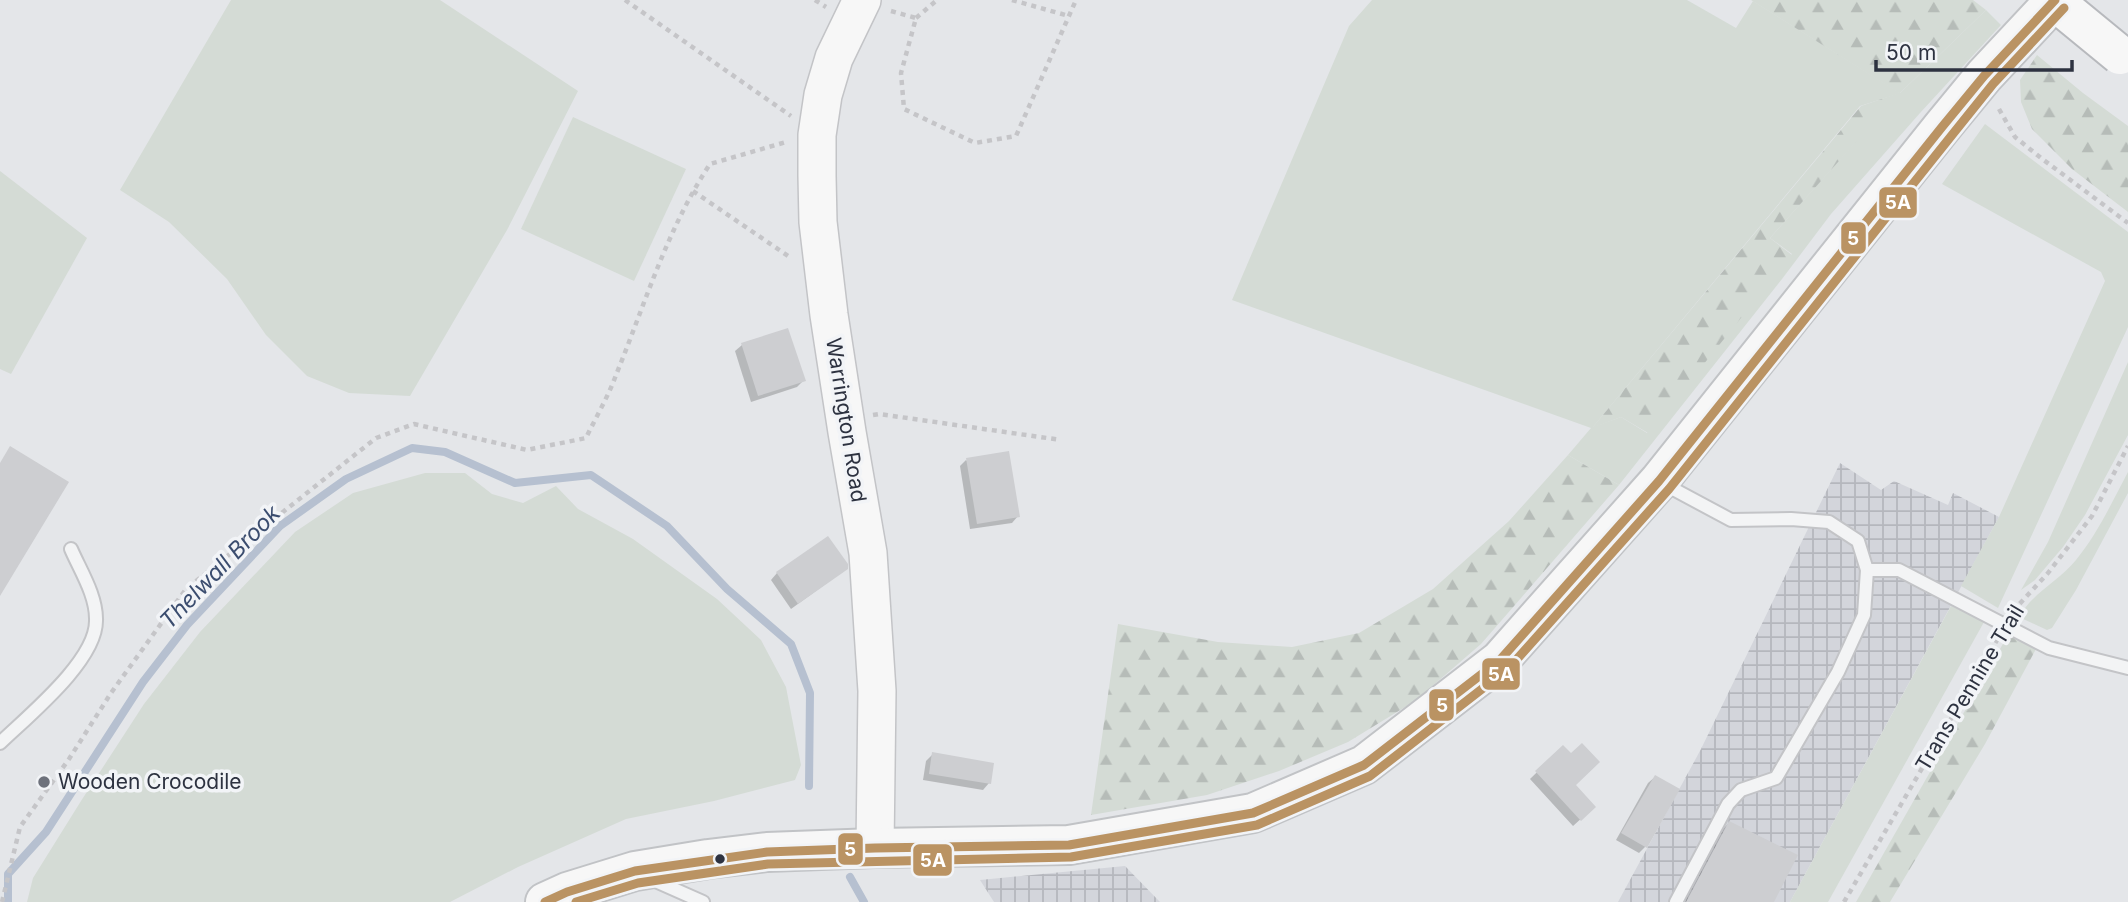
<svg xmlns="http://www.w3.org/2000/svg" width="2128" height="902" font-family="Inter,sans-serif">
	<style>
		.industrial { fill: url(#industrial-grid) }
		.green { fill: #d4dbd5; fill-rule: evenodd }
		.forest { fill: url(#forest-firs) }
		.shadow { fill: #0003 }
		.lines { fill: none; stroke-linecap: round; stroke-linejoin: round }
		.stream { stroke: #b6c0d0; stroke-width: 8 }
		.building { fill: #cdced1 }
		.lane-casing { stroke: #c3c4c7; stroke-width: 16 }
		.secondary-casing { stroke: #c3c4c7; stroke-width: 40 }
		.primary-casing { stroke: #c1c3c6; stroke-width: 42 }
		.path { stroke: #c5c5c8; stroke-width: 4.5; stroke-dasharray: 5 5; stroke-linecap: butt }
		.lane { stroke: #f3f4f5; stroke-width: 12 }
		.secondary { stroke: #f7f7f7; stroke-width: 37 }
		.primary { stroke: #f7f7f7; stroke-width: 38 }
		.highway-bridge-casing { stroke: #b7b9bd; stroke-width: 42; stroke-linecap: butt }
		.highway-bridge { stroke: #f7f7f7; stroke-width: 38 }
		.bus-1-casing { stroke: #f2f4f7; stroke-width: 14 }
		.bus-2-casing { stroke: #f2f4f7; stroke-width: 14 }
		.bus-1 { stroke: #ba9363; stroke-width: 9 }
		.bus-2 { stroke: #ba9363; stroke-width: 9 }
		.poi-dot { fill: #6d717b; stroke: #f2f4f7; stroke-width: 2.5 }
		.bus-dot { fill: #2d3240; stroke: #f2f4f7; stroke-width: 2.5 }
		.labels { text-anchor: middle; stroke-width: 7; stroke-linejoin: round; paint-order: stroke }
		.street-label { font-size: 21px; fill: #2d3240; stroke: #f2f4f7 }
		.poi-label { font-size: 21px; fill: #2d3240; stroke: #f2f4f7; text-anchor: start }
		.water-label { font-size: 23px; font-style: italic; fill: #3b4d6f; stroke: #f2f4f7 }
		.line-badge { stroke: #f2f4f7; stroke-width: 2.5 }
		.badge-label { font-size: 19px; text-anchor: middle; font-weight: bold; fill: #fff }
	</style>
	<defs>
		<pattern id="industrial-grid" width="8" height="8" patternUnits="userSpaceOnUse" patternTransform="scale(1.75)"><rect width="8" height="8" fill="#d3d5db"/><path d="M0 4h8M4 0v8" fill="none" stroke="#b5b7bd"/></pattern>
		<pattern id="forest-firs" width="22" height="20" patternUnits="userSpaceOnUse" patternTransform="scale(1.75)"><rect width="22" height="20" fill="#d4dbd5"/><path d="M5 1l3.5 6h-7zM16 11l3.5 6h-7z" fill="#b6bcb8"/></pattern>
	</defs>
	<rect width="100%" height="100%" fill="#e4e6e9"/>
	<g class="industrial">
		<polygon points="1840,463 1881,490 1894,481 1948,505 1953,493 1999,517 1790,902 1618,902 1701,749"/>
		<polygon points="1125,866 1160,902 994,902 980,880"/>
	</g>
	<g class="green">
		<polygon points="231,0 440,0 578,91 507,230 410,396 349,393 307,376 266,335 227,279 169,222 120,190"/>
		<path d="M1372 0H1687L1736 28 1753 1 1900 93 1986 10 2001 25 1920 113 1831 214 1782 279 1619 485 1568 455 1591 428 1232 300 1349 26ZM1898 94 1770 238 1792 254 1647 433 1621 417 1593 427 1860 106Z"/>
		<polygon points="573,117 686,169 634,281 521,229"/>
		<polygon points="1985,124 2128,232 2128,327 1998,608 1961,586 1999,517 2105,281 2101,272 1942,184"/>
		<polygon points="0,171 87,238 11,374 0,369"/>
		<polygon points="2128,362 2128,435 2085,515 2063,547 2035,580 2021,590 2048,542"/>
		<path d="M2128 472V493L2076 590 2052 628 2047 630 2019 617C2032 593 2059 581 2076 560 2098 533 2112 502 2128 472Z"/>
		<polygon points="425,473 465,473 492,494 523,503 556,486 578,509 633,539 717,599 761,640 786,687 801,765 795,780 714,801 626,819 518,867 450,902 27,902 33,878 81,801 144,704 200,632 295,532 353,493"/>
		<polygon points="1951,606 1984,622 1828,902 1790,902"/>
	</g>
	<g class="forest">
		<polygon points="1751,0 1973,0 1986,10 1900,93 1770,238 1792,255 1648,433 1621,417 1592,428 1861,106 1899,93"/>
		<polygon points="2037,55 2083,93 2128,126 2128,212 2072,169 2032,129 2021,102 2020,80"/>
		<polygon points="1568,455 1619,485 1481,644 1415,701 1348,742 1279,771 1207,795 1091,815 1118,624 1218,642 1292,647 1359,633 1433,589 1509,521"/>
		<polygon points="2008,635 2036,649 1985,744 1890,902 1856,902"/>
	</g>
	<g class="shadow">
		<polygon points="742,345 804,380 797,387 751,402 735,351"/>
		<polygon points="966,460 1018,516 1012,523 970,529 960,466"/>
		<polygon points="846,569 791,609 771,580 777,573"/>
		<polygon points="1563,747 1573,785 1594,807 1573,826 1530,779"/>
		<polygon points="933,754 989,783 983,790 923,780 926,761"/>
		<polygon points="1655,777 1645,847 1639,853 1616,840 1648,783"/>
		<polygon points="1729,823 1772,902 1681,902 1716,836"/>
	</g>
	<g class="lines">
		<g class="stream">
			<polyline points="850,877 864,902"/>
			<polyline points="8,902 8,874 46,832 143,682 187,625 280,526 346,479 412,448 445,452 515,483 591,475 667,526 727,589 791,644 810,693 809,786"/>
		</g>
	</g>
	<g class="building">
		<polygon points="788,328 806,381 758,396 741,343"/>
		<polygon points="10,446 69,482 0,596 0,463"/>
		<polygon points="1009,451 1020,517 977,524 966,458"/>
		<polygon points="828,536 848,564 848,569 798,604 776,572"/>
		<polygon points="1582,743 1600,762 1576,785 1596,807 1581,821 1535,771 1563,745 1571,753"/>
		<polygon points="932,752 994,763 991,784 929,774"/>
		<polygon points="1655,775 1680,789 1647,848 1621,833"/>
		<polygon points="1729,821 1798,855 1774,902 1686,902"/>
	</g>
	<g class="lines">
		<defs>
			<g id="lane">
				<polyline points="1662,483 1731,520 1791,519 1829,522 1858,541 1867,570 1864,615 1838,672 1776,778 1741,790 1728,804 1676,902"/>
				<polyline points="1867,570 1899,570 2049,648 2128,668"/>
				<path d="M0 743C28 716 96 661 96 621 97 596 80 570 71 549"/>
				<polyline points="651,879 703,902"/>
			</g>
			<polyline id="secondary" points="862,0 834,58 823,95 817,135 817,176 818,222 829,315 847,432 868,553 877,691 875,848"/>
			<polyline id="primary" points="545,902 567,892 635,871 708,859 767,852 875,848 1069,845 1253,813 1364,765 1500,660 1659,481 1942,127 1984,76 2055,0"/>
		</defs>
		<use href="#lane" class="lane-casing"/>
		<use href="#secondary" class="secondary-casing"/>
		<use href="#primary" class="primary-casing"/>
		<g class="path">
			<polyline points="625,0 791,116"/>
			<polyline points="815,0 826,7"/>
			<polyline points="1012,0 1069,16"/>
			<polyline points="891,11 916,18 901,73 904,109 975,143 1016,136 1076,0"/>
			<polyline points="916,18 937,0"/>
			<polyline points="1999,109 2015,137 2041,158 2128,223"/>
			<polyline points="693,191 791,258"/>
			<polyline points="873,415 879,414 1061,440"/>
			<polyline points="2013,611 2048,573 2092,516 2128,446"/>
			<path d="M2 902 20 827 69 759 111 693 186 589 376 438 414 424 527 450 586 438C596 417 608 397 616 375 645 304 667 229 710 164L786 142"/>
			<polyline points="1844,902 1997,640"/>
		</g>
		<use href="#lane" class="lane"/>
		<use href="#secondary" class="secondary"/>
		<use href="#primary" class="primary"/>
		<defs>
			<polyline id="highway-bridge" points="2053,0 2120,55"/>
		</defs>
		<use href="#highway-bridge" class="highway-bridge-casing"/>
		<use href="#highway-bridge" class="highway-bridge"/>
		<defs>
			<polyline id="bus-1" points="545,902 567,892 635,871 767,852 875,848 1069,845 1253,813 1364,765 1500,660 1659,481 1942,127 1984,76 2055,0"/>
			<polyline id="bus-2" points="576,902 638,883 768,864 1071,857 1257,825 1370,776 1509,668 1669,489 1952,135 1993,84 2064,8"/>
		</defs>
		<use href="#bus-1" class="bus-1-casing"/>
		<use href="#bus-2" class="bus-2-casing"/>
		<use href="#bus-1" class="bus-1"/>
		<use href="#bus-2" class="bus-2"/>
	</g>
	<circle class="poi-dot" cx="44" cy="782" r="7"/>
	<circle class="bus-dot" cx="720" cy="859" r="6"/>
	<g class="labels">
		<g class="street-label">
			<text transform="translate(846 420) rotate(81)" y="7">Warrington Road</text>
			<text transform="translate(1970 688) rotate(-59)" y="7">Trans Pennine Trail</text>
		</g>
		<g class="poi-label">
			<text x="58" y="789">Wooden Crocodile</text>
		</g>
		<g class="water-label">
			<text transform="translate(220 567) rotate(-46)" y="8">Thelwall Brook</text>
		</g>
	</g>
	<g class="line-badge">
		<rect x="1878" y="186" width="40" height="33" rx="7" fill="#ba9363"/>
		<rect x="1840" y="221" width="27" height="34" rx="7" fill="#ba9363"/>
		<rect x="1481" y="657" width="40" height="34" rx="7" fill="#ba9363"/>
		<rect x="1428" y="688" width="27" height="34" rx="7" fill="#ba9363"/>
		<rect x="837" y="832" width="27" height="34" rx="7" fill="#ba9363"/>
		<rect x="912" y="843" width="41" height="34" rx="7" fill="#ba9363"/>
	</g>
	<g class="badge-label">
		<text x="1898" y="209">5A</text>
		<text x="1853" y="245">5</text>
		<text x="1501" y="681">5A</text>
		<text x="1442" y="712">5</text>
		<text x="850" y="856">5</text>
		<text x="933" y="867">5A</text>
	</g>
	<path d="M1876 60v10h196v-10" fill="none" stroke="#2d3240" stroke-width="3.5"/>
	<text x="1886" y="60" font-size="21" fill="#2d3240" stroke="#f2f4f7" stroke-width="5" paint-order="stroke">50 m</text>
</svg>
